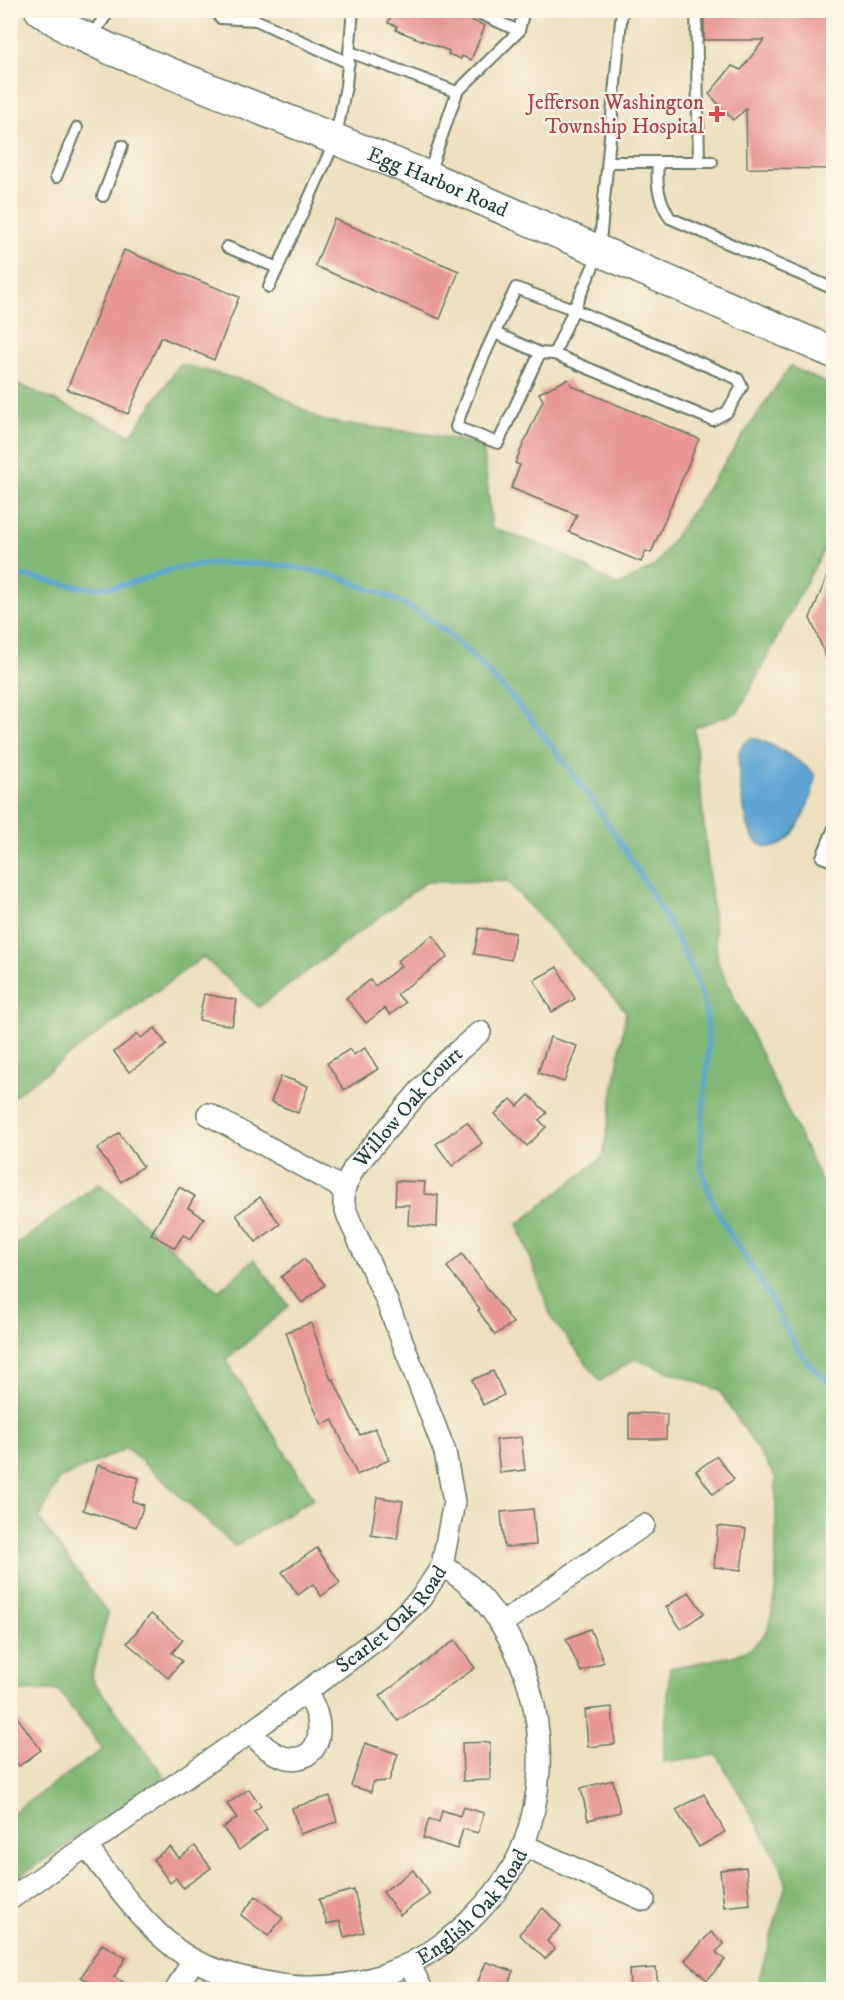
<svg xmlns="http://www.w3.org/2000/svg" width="844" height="2000" font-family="'IM FELL DW Pica',serif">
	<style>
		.forest { fill: #82b875; stroke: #507a54; stroke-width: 1.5 }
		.water { fill: #5ca4d3; stroke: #3e7084; stroke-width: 1.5 }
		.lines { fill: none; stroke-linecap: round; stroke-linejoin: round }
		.stream { stroke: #5ca4d3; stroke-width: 5 }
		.building { fill: #e79693 }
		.service-casing { stroke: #677664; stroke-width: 14 }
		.minor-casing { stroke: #677664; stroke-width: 24 }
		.secondary-casing { stroke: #677664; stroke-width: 33 }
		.service { stroke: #fff; stroke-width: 10 }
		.minor { stroke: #fff; stroke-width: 21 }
		.secondary { stroke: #fff; stroke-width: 30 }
		.health-dot { fill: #e0444e; stroke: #fcf5e5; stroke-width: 2 }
		.labels { text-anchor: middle; stroke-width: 4.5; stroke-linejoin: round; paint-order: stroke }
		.health-label { font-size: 21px; fill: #be3a42; stroke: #fcf5e5; text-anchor: end }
		.street-label { font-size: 21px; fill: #1f3d34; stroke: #fcf5e5 }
	</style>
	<rect width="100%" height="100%" fill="#fcf5e5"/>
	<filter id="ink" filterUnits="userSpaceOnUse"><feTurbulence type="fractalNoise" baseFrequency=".0167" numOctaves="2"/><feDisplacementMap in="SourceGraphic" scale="12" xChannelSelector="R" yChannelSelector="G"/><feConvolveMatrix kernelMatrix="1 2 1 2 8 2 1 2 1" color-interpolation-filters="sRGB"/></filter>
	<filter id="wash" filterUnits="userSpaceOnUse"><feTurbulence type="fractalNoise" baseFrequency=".008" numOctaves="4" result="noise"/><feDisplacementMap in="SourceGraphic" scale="24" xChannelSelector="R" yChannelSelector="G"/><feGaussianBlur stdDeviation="1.35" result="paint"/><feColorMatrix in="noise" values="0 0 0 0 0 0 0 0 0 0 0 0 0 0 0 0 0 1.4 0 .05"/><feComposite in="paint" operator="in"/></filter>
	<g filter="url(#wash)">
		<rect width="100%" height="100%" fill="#ece0be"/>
		<g class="forest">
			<polygon points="180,364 261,385 323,421 427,434 483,445 492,528 560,552 617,586 655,566 790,366 833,387 833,532 738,712 694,728 718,963 819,1177 833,1198 833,1989 756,1989 786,1884 781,1866 717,1755 663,1762 670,1668 733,1656 748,1650 761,1639 768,1629 776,1592 776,1478 719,1390 635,1359 600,1381 552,1319 518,1224 603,1157 626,1011 507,881 426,882 259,1007 203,957 11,1098 11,381 131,435"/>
			<polygon points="99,1183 219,1291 254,1259 289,1306 226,1360 314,1498 235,1546 127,1448 59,1479 39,1519 108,1614 91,1678 166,1778 11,1882 11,1814 103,1749 58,1690 11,1691 11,1249"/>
		</g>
		<path class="water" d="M751 738C765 739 808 765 815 776 813 798 791 862 759 844 745 836 737 772 739 756 739 747 744 743 751 738Z"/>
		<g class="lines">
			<path class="stream" d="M10 573C43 579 76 590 110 587 132 585 152 575 174 569 216 558 306 564 346 580 376 591 411 604 436 624 519 690 603 809 656 901 675 935 694 966 704 1004 714 1043 703 1090 702 1130 701 1141 699 1153 701 1164 709 1208 738 1245 761 1282 784 1319 795 1361 834 1385"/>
		</g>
		<g id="blocks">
			<g class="building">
				<polygon points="393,10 447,10 485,26 471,60 462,56 461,59 448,54 449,51 396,30 397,26 388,23"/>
				<polygon points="704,10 834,10 834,169 747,168 746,109 733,120 709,94 732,66 741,70 764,40 704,40"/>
				<polygon points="334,219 459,271 440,319 315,266"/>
				<polygon points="124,250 239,297 214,360 161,337 128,414 67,389"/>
				<polygon points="568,379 572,386 699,439 651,553 646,551 641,562 569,532 577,515 511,488 520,465 515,463 543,400 539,393"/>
				<polygon points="833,562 834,562 833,674 810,618"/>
				<polygon points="479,928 515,933 511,960 474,954"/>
				<polygon points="433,935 448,957 397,994 405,1003 390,1015 385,1008 366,1023 346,998 370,980 375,986 401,966 397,961"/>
				<polygon points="557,967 575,999 552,1012 534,980"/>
				<polygon points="204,994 237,1000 232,1026 199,1020"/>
				<polygon points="155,1028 167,1045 129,1072 114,1052 138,1034 141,1038"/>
				<polygon points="550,1037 577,1046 564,1082 538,1073"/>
				<polygon points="365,1048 378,1069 344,1090 327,1063 350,1049 353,1055"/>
				<polygon points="281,1076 308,1086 298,1113 271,1102"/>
				<polygon points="529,1095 547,1113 539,1120 546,1127 527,1146 495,1114 511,1099 518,1106"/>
				<polygon points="467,1122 482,1143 452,1166 436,1144"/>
				<polygon points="119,1133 143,1166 121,1182 97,1149"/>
				<polygon points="396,1181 425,1182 424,1194 438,1195 437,1227 408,1225 409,1205 395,1205"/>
				<polygon points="179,1187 195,1196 188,1208 204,1218 191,1239 183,1235 175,1248 151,1234"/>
				<polygon points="260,1197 280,1224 256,1242 236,1215"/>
				<polygon points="462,1254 513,1323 495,1335 478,1310 480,1309 447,1267"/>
				<polygon points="304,1259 325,1285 302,1303 281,1277"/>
				<polygon points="311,1323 331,1380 333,1379 360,1435 375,1428 389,1460 357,1475 333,1420 322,1425 307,1393 286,1332"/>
				<polygon points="493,1371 504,1395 483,1405 472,1380"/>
				<polygon points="629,1413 667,1414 666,1439 629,1439"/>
				<polygon points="521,1437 525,1470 500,1473 496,1440"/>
				<polygon points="717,1456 734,1479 713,1494 696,1471"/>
				<polygon points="98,1465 139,1478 132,1501 144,1505 136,1527 83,1510"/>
				<polygon points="377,1497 403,1501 397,1539 371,1535"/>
				<polygon points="533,1509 536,1545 504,1547 501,1512"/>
				<polygon points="718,1526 746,1529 741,1570 714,1567"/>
				<polygon points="317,1548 340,1583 321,1596 313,1584 298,1595 282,1572"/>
				<polygon points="689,1592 704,1613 681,1629 666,1607"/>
				<polygon points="151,1614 183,1640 172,1653 182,1661 168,1678 127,1643"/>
				<polygon points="590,1629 604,1662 581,1672 566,1639"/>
				<polygon points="455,1640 475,1668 398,1721 380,1696"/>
				<polygon points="10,1707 41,1750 19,1766 10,1755"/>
				<polygon points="612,1707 615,1744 588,1747 585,1710"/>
				<polygon points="490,1742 490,1780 463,1781 462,1743"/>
				<polygon points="365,1743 398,1754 389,1781 373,1782 371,1792 351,1786"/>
				<polygon points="613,1780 620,1812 588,1820 581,1788"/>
				<polygon points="249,1789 261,1806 254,1811 267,1829 239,1850 223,1828 237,1818 227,1804"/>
				<polygon points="704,1794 725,1832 699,1847 676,1810"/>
				<polygon points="330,1796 337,1822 300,1834 292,1808"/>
				<polygon points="463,1807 484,1813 478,1833 463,1829 457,1849 423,1838 429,1819 439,1822 442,1810 460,1816"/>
				<polygon points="195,1846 211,1868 183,1888 176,1878 170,1883 153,1859 170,1847 179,1858"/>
				<polygon points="746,1867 750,1904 724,1907 720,1870"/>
				<polygon points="413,1870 430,1894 400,1915 383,1892"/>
				<polygon points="354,1890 364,1932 344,1937 340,1921 327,1924 319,1899"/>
				<polygon points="256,1896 283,1918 268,1936 241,1915"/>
				<polygon points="543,1908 561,1926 547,1941 555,1949 545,1959 519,1934"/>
				<polygon points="711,1932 724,1944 716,1952 725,1960 707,1980 685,1960"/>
				<polygon points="102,1944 126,1958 114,1977 135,1989 102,1989 81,1977"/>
				<polygon points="486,1962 513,1971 506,1989 475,1989"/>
				<polygon points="656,1968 658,1989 630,1989 629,1970"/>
			</g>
		</g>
	</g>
	<g filter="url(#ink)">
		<use href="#blocks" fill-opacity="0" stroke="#677664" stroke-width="1.5"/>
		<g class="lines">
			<defs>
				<g id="service">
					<polyline points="220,10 220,18 256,20 349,63"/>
					<polyline points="472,10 519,31"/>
					<polyline points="696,10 699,162"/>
					<polyline points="91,36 110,10"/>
					<polyline points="350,52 457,92"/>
					<polyline points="608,162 712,162"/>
					<path d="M658 162C656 185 658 198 670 218L834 289"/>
					<polyline points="429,173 457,92 519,31 522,18 520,10"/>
					<polyline points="56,177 77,128"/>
					<polyline points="103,196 122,146"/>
					<polyline points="227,247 278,268"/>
					<polyline points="269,287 335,141 346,86 353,10"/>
					<path d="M495 333 540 353 554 354 712 420 727 412 742 387 738 379 573 309 516 288C494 334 472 379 456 427L498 443 540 353"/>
					<polyline points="554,354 599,253 622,10"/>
					<polyline points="834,828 822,857 834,862"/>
				</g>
				<g id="minor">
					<polyline points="208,1114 344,1189"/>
					<polyline points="501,1624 644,1525"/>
					<path d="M251 1732C294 1787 343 1748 306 1692"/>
					<polyline points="523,1845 644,1900"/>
					<path id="s1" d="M87 1847C114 1883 140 1921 176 1949 202 1969 238 1977 269 1983 348 1998 424 1970 478 1912 497 1892 514 1870 524 1844 547 1781 544 1711 515 1650 499 1616 475 1584 442 1566"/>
					<path id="s2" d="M10 1899 251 1732 380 1637 421 1598 442 1566 454 1502 445 1452 386 1299 349 1219 344 1204V1189L354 1168 440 1067 480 1032"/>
					<polyline points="410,1965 422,1990"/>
					<polyline points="176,1990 193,1960"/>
				</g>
				<g id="secondary">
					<path id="s3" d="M40 10 70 30 110 49 432 178 834 353"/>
				</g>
			</defs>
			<use href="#service" class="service-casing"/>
			<use href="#minor" class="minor-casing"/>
			<use href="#secondary" class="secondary-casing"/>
			<use href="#service" class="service"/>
			<use href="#minor" class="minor"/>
			<use href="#secondary" class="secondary"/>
		</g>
	</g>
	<path class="health-dot" d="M714 105h6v6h6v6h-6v6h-6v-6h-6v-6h6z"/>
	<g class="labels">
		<g class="health-label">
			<text x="704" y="109">Jefferson Washington<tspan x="704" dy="24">Township Hospital</tspan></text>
		</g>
		<g class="street-label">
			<text dy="7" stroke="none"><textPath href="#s3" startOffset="434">Egg Harbor Road</textPath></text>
			<text dy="7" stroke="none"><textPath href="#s2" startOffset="1052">Willow Oak Court</textPath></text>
			<text dy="7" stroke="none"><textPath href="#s2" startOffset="474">Scarlet Oak Road</textPath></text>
			<text dy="7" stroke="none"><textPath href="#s1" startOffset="466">English Oak Road</textPath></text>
		</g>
	</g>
	<rect width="844" height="2000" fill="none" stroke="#fcf5e5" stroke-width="36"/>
</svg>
